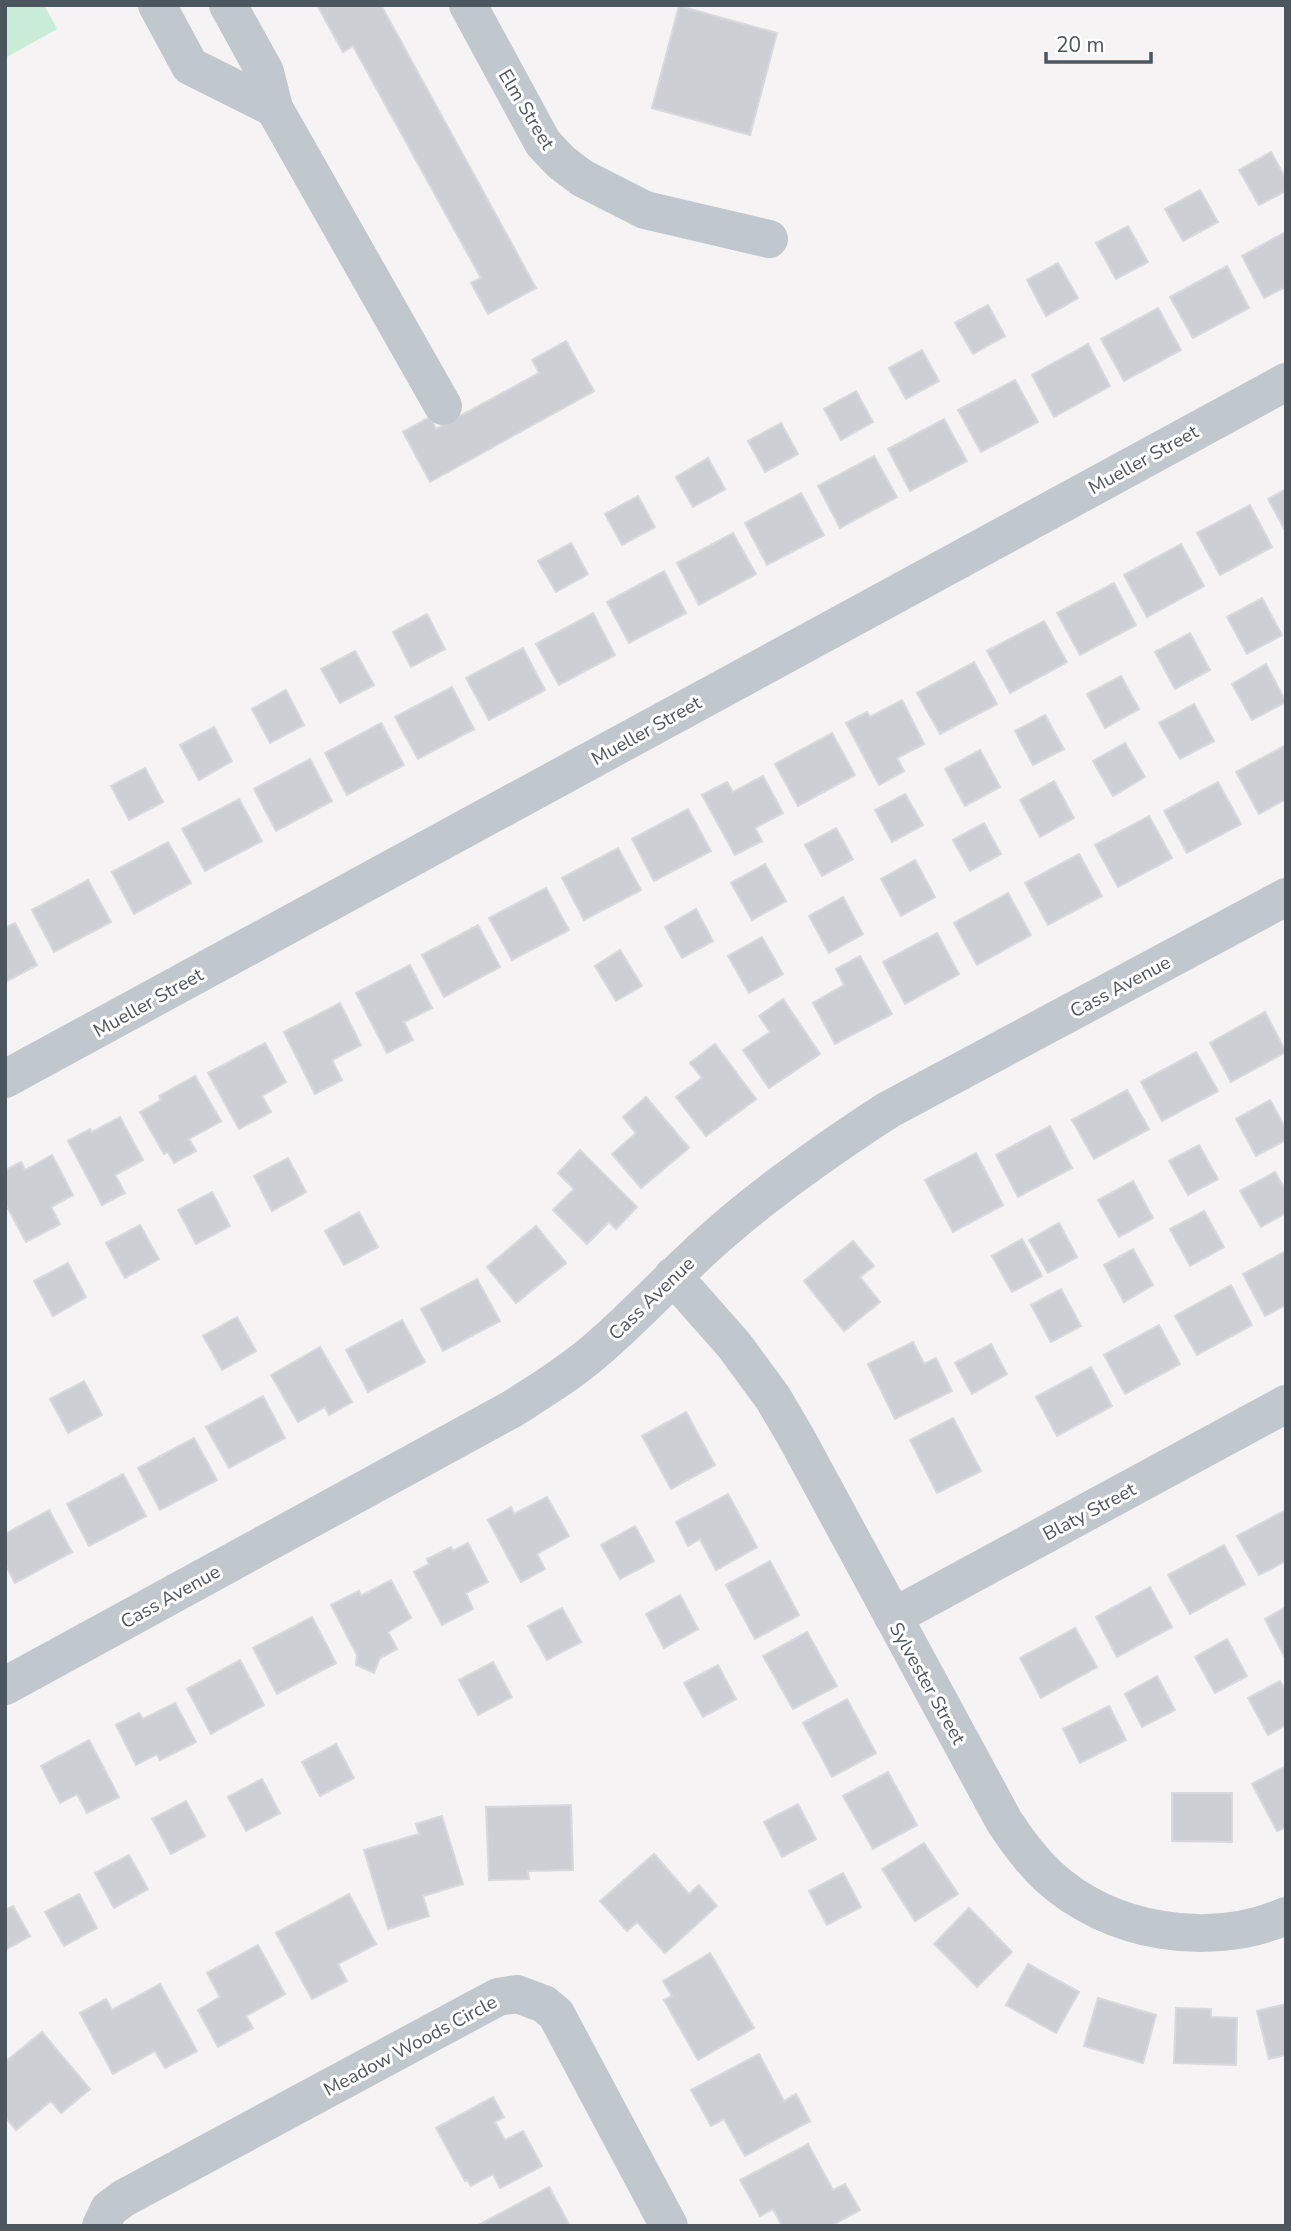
<svg xmlns="http://www.w3.org/2000/svg" width="1291" height="2231" font-family="'Nunito Sans',sans-serif">
	<style>
		.green { fill: #c8ecd5 }
		.building { fill: #cdcfd4; stroke: #d7d9dd; stroke-width: 2 }
		.lines { fill: none; stroke-linecap: round; stroke-linejoin: round }
		.minor { stroke: #c0c7cd; stroke-width: 38 }
		.labels { text-anchor: middle; stroke-width: 6; stroke-linejoin: round; paint-order: stroke }
		.street-label { font-size: 19px; fill: #4c565e; stroke: #fff }
	</style>
	<rect width="100%" height="100%" fill="#f5f3f3"/>
	<polygon class="green" points="5,5 44,5 57,29 5,58"/>
	<g class="building">
		<polygon points="317,5 381,5 536,288 488,314 471,283 481,278 353,46 343,52"/>
		<polygon points="679,6 777,33 750,135 652,108"/>
		<polygon points="1271,152 1286,179 1286,191 1259,205 1239,170"/>
		<polygon points="1200,190 1218,222 1183,241 1165,209"/>
		<polygon points="1128,226 1148,262 1116,279 1096,243"/>
		<polygon points="1286,232 1286,287 1264,298 1242,256"/>
		<polygon points="1058,263 1078,298 1046,316 1027,280"/>
		<polygon points="1227,266 1249,308 1193,338 1170,297"/>
		<polygon points="988,305 1005,336 973,354 955,323"/>
		<polygon points="1158,308 1181,350 1124,381 1101,339"/>
		<polygon points="566,341 594,391 430,482 403,432 430,417 436,429 539,373 532,360"/>
		<polygon points="1088,344 1110,386 1054,417 1032,375"/>
		<polygon points="922,350 939,381 906,399 889,368"/>
		<polygon points="1015,380 1038,422 981,452 958,410"/>
		<polygon points="856,391 873,422 841,440 824,409"/>
		<polygon points="944,419 967,461 910,491 888,449"/>
		<polygon points="781,423 798,454 765,472 748,441"/>
		<polygon points="874,456 897,497 840,528 818,486"/>
		<polygon points="708,458 725,489 693,507 676,477"/>
		<polygon points="1286,489 1286,532 1268,499"/>
		<polygon points="801,493 824,535 767,565 745,523"/>
		<polygon points="638,496 655,527 622,545 605,514"/>
		<polygon points="1250,505 1272,547 1220,575 1197,533"/>
		<polygon points="733,533 756,574 699,605 677,563"/>
		<polygon points="571,543 588,574 556,592 538,561"/>
		<polygon points="1181,544 1204,586 1147,617 1124,575"/>
		<polygon points="664,571 686,613 629,643 607,602"/>
		<polygon points="1114,583 1136,625 1080,655 1057,613"/>
		<polygon points="1262,598 1282,635 1247,654 1227,617"/>
		<polygon points="593,613 615,655 559,685 536,644"/>
		<polygon points="427,614 445,649 411,667 393,632"/>
		<polygon points="1044,621 1067,662 1010,693 987,651"/>
		<polygon points="1190,633 1210,670 1175,689 1155,652"/>
		<polygon points="523,648 545,690 489,720 466,678"/>
		<polygon points="355,651 374,685 340,703 321,669"/>
		<polygon points="974,662 997,704 940,734 917,693"/>
		<polygon points="1266,664 1286,702 1252,720 1232,684"/>
		<polygon points="1121,676 1139,709 1105,728 1087,694"/>
		<polygon points="452,687 474,729 418,759 395,717"/>
		<polygon points="286,690 304,725 270,743 252,709"/>
		<polygon points="902,700 924,744 897,758 904,771 879,785 846,723 867,712 870,717"/>
		<polygon points="1194,704 1214,741 1180,759 1159,723"/>
		<polygon points="1045,715 1064,749 1033,765 1015,731"/>
		<polygon points="381,723 404,765 347,795 325,753"/>
		<polygon points="214,727 232,761 199,780 180,745"/>
		<polygon points="832,733 855,775 798,806 775,764"/>
		<polygon points="1125,743 1145,777 1113,796 1093,761"/>
		<polygon points="1286,745 1286,799 1259,814 1236,772"/>
		<polygon points="980,750 1000,787 965,806 945,769"/>
		<polygon points="310,759 332,801 276,831 254,789"/>
		<polygon points="145,768 163,802 129,820 111,786"/>
		<polygon points="763,776 783,813 755,828 762,841 735,855 702,795 727,782 733,792"/>
		<polygon points="1054,781 1074,818 1040,837 1020,800"/>
		<polygon points="1218,782 1241,824 1187,853 1164,811"/>
		<polygon points="905,794 923,825 892,842 875,810"/>
		<polygon points="239,799 262,841 205,871 182,829"/>
		<polygon points="688,809 711,851 654,881 632,839"/>
		<polygon points="1149,816 1172,858 1118,887 1095,845"/>
		<polygon points="984,823 1001,854 970,871 953,840"/>
		<polygon points="836,828 853,859 822,876 805,845"/>
		<polygon points="168,842 191,883 134,914 112,872"/>
		<polygon points="618,848 641,890 584,920 562,878"/>
		<polygon points="1079,854 1102,896 1048,925 1025,883"/>
		<polygon points="915,860 935,897 901,916 881,879"/>
		<polygon points="765,864 786,901 752,920 731,883"/>
		<polygon points="88,880 111,922 54,952 32,910"/>
		<polygon points="546,888 569,930 512,960 489,918"/>
		<polygon points="1008,893 1031,935 977,965 954,923"/>
		<polygon points="843,897 863,934 829,953 809,916"/>
		<polygon points="696,909 713,941 682,958 665,927"/>
		<polygon points="15,923 37,965 5,982 5,928"/>
		<polygon points="478,925 500,967 444,997 422,955"/>
		<polygon points="937,933 959,974 905,1004 883,962"/>
		<polygon points="762,937 783,974 749,993 728,956"/>
		<polygon points="620,950 642,986 616,1001 595,966"/>
		<polygon points="860,956 892,1014 835,1044 813,1003 844,985 836,969"/>
		<polygon points="410,965 432,1008 404,1022 413,1040 387,1053 356,993"/>
		<polygon points="783,999 820,1054 769,1088 743,1050 770,1032 759,1016"/>
		<polygon points="340,1003 361,1045 332,1060 342,1080 315,1094 284,1032"/>
		<polygon points="1265,1012 1286,1052 1231,1082 1210,1043"/>
		<polygon points="265,1043 286,1082 262,1096 271,1112 239,1129 208,1073"/>
		<polygon points="715,1044 756,1099 706,1136 676,1097 702,1078 690,1063"/>
		<polygon points="1196,1052 1218,1091 1162,1121 1141,1082"/>
		<polygon points="195,1076 221,1121 189,1139 196,1151 174,1163 168,1152 164,1154 140,1112 161,1100 159,1096"/>
		<polygon points="1127,1090 1149,1129 1094,1159 1072,1120"/>
		<polygon points="646,1097 689,1148 641,1188 612,1154 636,1133 623,1117"/>
		<polygon points="1270,1100 1286,1129 1286,1140 1256,1156 1236,1119"/>
		<polygon points="120,1117 143,1160 115,1175 125,1193 102,1205 68,1141 90,1129 92,1132"/>
		<polygon points="1050,1126 1072,1168 1018,1197 996,1155"/>
		<polygon points="1199,1145 1218,1179 1188,1195 1169,1161"/>
		<polygon points="580,1150 637,1207 616,1229 609,1222 587,1244 553,1210 574,1189 558,1173"/>
		<polygon points="976,1153 1003,1205 953,1232 925,1180"/>
		<polygon points="52,1155 73,1195 51,1207 60,1224 26,1242 5,1203 5,1170 21,1162 25,1170"/>
		<polygon points="288,1158 306,1192 272,1211 254,1176"/>
		<polygon points="1275,1172 1286,1191 1286,1213 1261,1227 1240,1191"/>
		<polygon points="1133,1181 1153,1218 1119,1237 1098,1200"/>
		<polygon points="212,1192 230,1226 196,1244 178,1210"/>
		<polygon points="1204,1211 1224,1247 1190,1266 1170,1229"/>
		<polygon points="359,1212 378,1247 344,1265 325,1231"/>
		<polygon points="1059,1223 1077,1257 1048,1273 1029,1240"/>
		<polygon points="140,1225 159,1259 125,1278 106,1243"/>
		<polygon points="536,1226 566,1263 516,1303 487,1267"/>
		<polygon points="1022,1239 1042,1276 1012,1292 992,1256"/>
		<polygon points="853,1241 874,1266 860,1277 880,1302 844,1331 804,1281"/>
		<polygon points="1133,1249 1153,1285 1124,1302 1104,1265"/>
		<polygon points="1286,1251 1286,1305 1265,1316 1243,1274"/>
		<polygon points="68,1263 86,1297 53,1316 34,1281"/>
		<polygon points="477,1279 500,1321 443,1351 421,1309"/>
		<polygon points="1231,1285 1252,1325 1197,1355 1175,1316"/>
		<polygon points="1061,1289 1081,1326 1051,1342 1031,1305"/>
		<polygon points="237,1317 256,1351 222,1370 203,1336"/>
		<polygon points="402,1320 425,1362 368,1392 346,1350"/>
		<polygon points="1159,1325 1180,1364 1125,1394 1104,1355"/>
		<polygon points="913,1342 924,1364 936,1358 952,1391 895,1419 868,1364"/>
		<polygon points="991,1344 1007,1374 972,1394 955,1363"/>
		<polygon points="320,1347 352,1402 329,1415 325,1407 298,1422 271,1375"/>
		<polygon points="1091,1367 1112,1406 1057,1436 1036,1397"/>
		<polygon points="84,1381 102,1415 68,1433 50,1399"/>
		<polygon points="263,1396 285,1438 229,1468 206,1427"/>
		<polygon points="686,1412 715,1465 671,1489 642,1436"/>
		<polygon points="953,1418 981,1471 937,1493 910,1440"/>
		<polygon points="194,1438 217,1480 160,1510 138,1468"/>
		<polygon points="123,1474 146,1516 89,1546 67,1504"/>
		<polygon points="728,1494 757,1547 716,1570 700,1539 688,1546 676,1522"/>
		<polygon points="547,1497 569,1536 537,1554 545,1569 521,1582 488,1520 511,1507 514,1514"/>
		<polygon points="49,1510 72,1552 15,1583 5,1564 5,1534"/>
		<polygon points="1286,1510 1286,1561 1259,1575 1237,1536"/>
		<polygon points="635,1526 654,1561 620,1579 601,1545"/>
		<polygon points="468,1543 488,1582 466,1593 473,1609 442,1625 414,1572 429,1564 427,1559 451,1547 453,1551"/>
		<polygon points="1224,1545 1245,1584 1190,1614 1168,1575"/>
		<polygon points="770,1561 799,1615 755,1639 726,1585"/>
		<polygon points="391,1580 411,1618 388,1632 397,1649 380,1658 374,1673 356,1665 357,1655 331,1605 359,1591 361,1596"/>
		<polygon points="1150,1587 1172,1627 1117,1657 1096,1617"/>
		<polygon points="680,1595 698,1629 664,1648 646,1614"/>
		<polygon points="1286,1607 1286,1655 1284,1656 1265,1619"/>
		<polygon points="562,1608 581,1642 547,1660 528,1626"/>
		<polygon points="312,1617 336,1663 277,1694 253,1648"/>
		<polygon points="1075,1628 1097,1667 1041,1698 1020,1658"/>
		<polygon points="807,1632 837,1686 793,1709 763,1656"/>
		<polygon points="1227,1639 1247,1676 1215,1693 1195,1657"/>
		<polygon points="240,1660 264,1705 211,1734 187,1689"/>
		<polygon points="493,1662 512,1697 478,1715 459,1680"/>
		<polygon points="718,1665 736,1699 703,1717 684,1683"/>
		<polygon points="1157,1676 1175,1710 1142,1727 1125,1694"/>
		<polygon points="1280,1681 1286,1691 1286,1725 1268,1735 1248,1698"/>
		<polygon points="847,1699 876,1753 832,1777 803,1723"/>
		<polygon points="175,1703 196,1742 160,1760 157,1754 136,1765 116,1725 139,1713 143,1719"/>
		<polygon points="1109,1706 1126,1740 1080,1763 1063,1729"/>
		<polygon points="89,1740 119,1797 87,1813 77,1794 60,1803 41,1766"/>
		<polygon points="336,1744 354,1778 320,1796 302,1762"/>
		<polygon points="1286,1766 1286,1827 1277,1831 1252,1784"/>
		<polygon points="888,1772 917,1825 873,1849 843,1796"/>
		<polygon points="262,1779 280,1813 246,1831 228,1797"/>
		<polygon points="1172,1793 1232,1793 1232,1842 1172,1841"/>
		<polygon points="186,1801 205,1836 171,1854 152,1819"/>
		<polygon points="798,1804 816,1839 782,1857 764,1822"/>
		<polygon points="571,1805 573,1870 528,1871 529,1879 489,1880 486,1807"/>
		<polygon points="442,1816 463,1884 423,1896 429,1916 388,1929 364,1850 419,1834 416,1824"/>
		<polygon points="924,1843 958,1894 915,1921 882,1869"/>
		<polygon points="654,1854 689,1894 699,1885 717,1906 665,1953 637,1922 627,1931 600,1901"/>
		<polygon points="129,1855 148,1889 114,1908 95,1873"/>
		<polygon points="843,1873 861,1907 827,1925 809,1891"/>
		<polygon points="79,1894 97,1928 64,1946 45,1912"/>
		<polygon points="349,1894 376,1944 338,1964 347,1981 312,1999 276,1933"/>
		<polygon points="13,1906 30,1936 5,1950 5,1910"/>
		<polygon points="969,1908 1012,1952 977,1987 934,1944"/>
		<polygon points="258,1945 285,1994 246,2016 253,2028 218,2047 198,2010 220,1997 207,1973"/>
		<polygon points="710,1953 754,2028 698,2060 664,2000 672,1996 663,1981"/>
		<polygon points="1028,1964 1079,1992 1056,2033 1006,2005"/>
		<polygon points="160,1984 197,2051 165,2068 155,2051 113,2074 80,2013 106,1999 112,2010"/>
		<polygon points="1098,1998 1156,2015 1143,2063 1084,2046"/>
		<polygon points="1286,2004 1286,2055 1269,2059 1257,2011"/>
		<polygon points="1176,2008 1211,2009 1211,2017 1237,2018 1236,2065 1174,2063"/>
		<polygon points="42,2032 90,2089 61,2113 51,2101 16,2130 5,2117 5,2062"/>
		<polygon points="759,2054 784,2101 796,2094 810,2121 745,2156 724,2119 711,2126 691,2090"/>
		<polygon points="493,2097 504,2117 495,2122 505,2140 523,2131 542,2166 500,2188 493,2174 471,2186 467,2180 465,2181 436,2128"/>
		<polygon points="808,2144 833,2190 845,2184 860,2210 831,2226 782,2226 773,2209 760,2216 740,2180"/>
		<polygon points="549,2187 570,2226 477,2226"/>
	</g>
	<g class="lines">
		<g class="minor">
			<polyline points="157,5 190,66 274,108"/>
			<polyline points="228,5 265,72 274,108 443,406"/>
			<polyline points="468,5 543,143 561,162 582,178 645,210 769,239"/>
			<polyline points="5,1079 1286,382"/>
			<path d="M673 1276 734 1345 773 1398 797 1439 1004 1821C1017 1841 1031 1860 1048 1876 1110 1933 1209 1949 1286 1916"/>
			<polyline points="893,1617 1286,1404"/>
			<path d="M5 1686 512 1409C540 1391 570 1373 595 1351 640 1313 679 1268 724 1230 776 1185 831 1147 888 1110L1286 897"/>
			<polyline points="101,2226 109,2209 124,2198 498,1997 517,1994 544,2004 556,2014 669,2226"/>
		</g>
	</g>
	<g class="labels">
		<g class="street-label">
			<text transform="translate(527 109) rotate(59)" y="7">Elm Street</text>
			<text transform="translate(1143 459) rotate(-29)" y="7">Mueller Street</text>
			<text transform="translate(646 730) rotate(-29)" y="7">Mueller Street</text>
			<text transform="translate(1120 986) rotate(-28)" y="7">Cass Avenue</text>
			<text transform="translate(148 1002) rotate(-29)" y="7">Mueller Street</text>
			<text transform="translate(651 1298) rotate(-44)" y="7">Cass Avenue</text>
			<text transform="translate(1089 1511) rotate(-28)" y="7">Blaty Street</text>
			<text transform="translate(170 1596) rotate(-29)" y="7">Cass Avenue</text>
			<text transform="translate(928 1683) rotate(61)" y="7">Sylvester Street</text>
			<text transform="translate(410 2045) rotate(-28)" y="7">Meadow Woods Circle</text>
		</g>
	</g>
	<rect width="1291" height="2231" fill="none" stroke="#4c565e" stroke-width="14"/>
	<path d="M1046 52v10h105v-10" fill="none" stroke="#4c565e" stroke-width="3.5"/>
	<text x="1056" y="52" font-size="21" fill="#4c565e" stroke="#ffffff" stroke-width="5" paint-order="stroke">20 m</text>
</svg>
